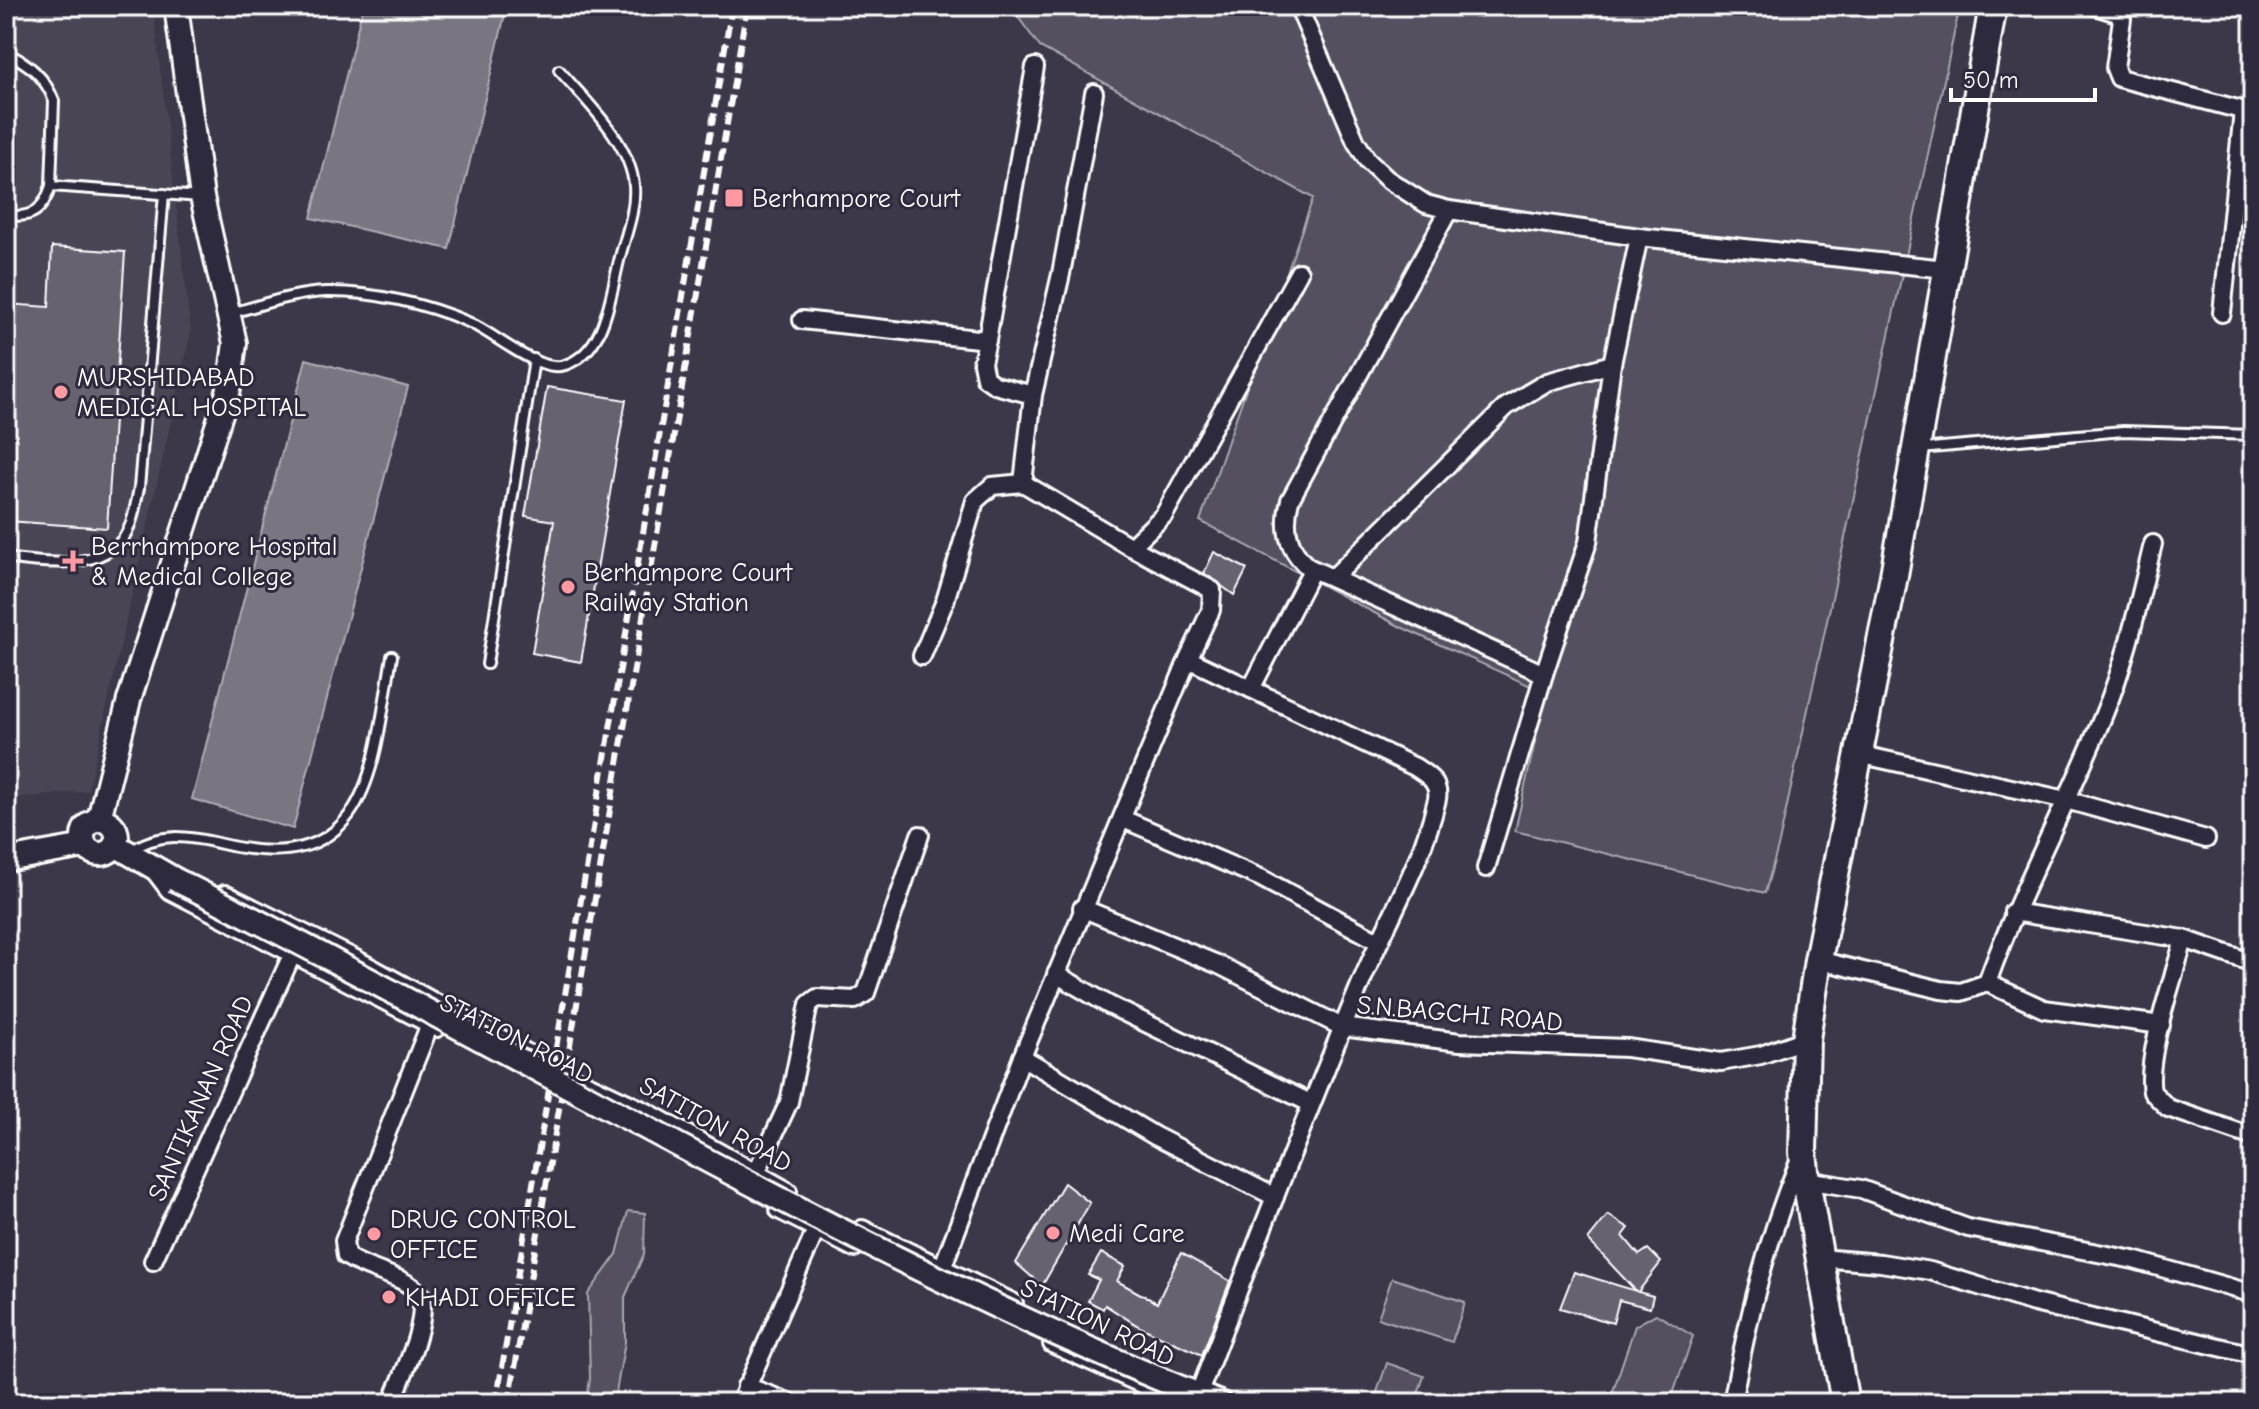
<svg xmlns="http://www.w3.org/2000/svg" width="2259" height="1409" font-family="'Comic Neue',sans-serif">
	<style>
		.built { fill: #494455 }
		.green { fill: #555060; stroke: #aaa8b0; stroke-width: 2 }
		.water { fill: #797682; stroke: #afadb4; stroke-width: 2 }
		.building { fill: #666270; stroke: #fff; stroke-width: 2 }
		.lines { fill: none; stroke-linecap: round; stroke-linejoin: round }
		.service-casing { stroke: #fff; stroke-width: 14 }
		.minor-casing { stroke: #fff; stroke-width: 22 }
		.tertiary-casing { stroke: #fff; stroke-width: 28 }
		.primary-casing { stroke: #fff; stroke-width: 32 }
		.service { stroke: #2f2a3d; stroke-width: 8 }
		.minor { stroke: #2f2a3d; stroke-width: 16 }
		.tertiary { stroke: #2f2a3d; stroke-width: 22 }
		.primary { stroke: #2f2a3d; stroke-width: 26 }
		.rail { stroke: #fff; stroke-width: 6; stroke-dasharray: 12 6; stroke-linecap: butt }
		.tertiary-bridge-casing { stroke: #fff; stroke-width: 28; stroke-linecap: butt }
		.tertiary-bridge { stroke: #2f2a3d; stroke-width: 22 }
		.poi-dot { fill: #ff9aa2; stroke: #2f2a3d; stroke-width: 3 }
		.labels { text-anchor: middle; stroke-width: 6; stroke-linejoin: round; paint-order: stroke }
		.poi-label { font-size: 26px; fill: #fff; stroke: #2f2a3d; text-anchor: start }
		.street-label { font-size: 26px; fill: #fff; stroke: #2f2a3d }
	</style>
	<rect width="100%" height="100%" fill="#3c3749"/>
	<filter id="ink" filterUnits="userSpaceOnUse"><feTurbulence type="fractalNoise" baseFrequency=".0125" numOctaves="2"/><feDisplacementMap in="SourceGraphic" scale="16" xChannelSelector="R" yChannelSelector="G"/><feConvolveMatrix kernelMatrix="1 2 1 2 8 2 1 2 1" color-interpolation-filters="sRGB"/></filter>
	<g filter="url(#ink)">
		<polygon class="built" points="6,6 153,6 191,332 88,791 6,799"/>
		<g class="green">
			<polygon points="1010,6 1960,6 1779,843 1765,893 1515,831 1546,693 1401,627 1200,521 1313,198 1040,47"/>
			<polygon points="628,1211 645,1213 644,1254 625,1297 625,1342 614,1403 586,1403 590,1379 588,1294 617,1254"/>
			<polygon points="1392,1278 1465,1302 1452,1342 1378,1318"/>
			<polygon points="1656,1314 1693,1336 1670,1403 1609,1403 1635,1326"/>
			<polygon points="1387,1363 1424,1376 1415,1403 1389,1403 1375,1398"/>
		</g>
		<g class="water">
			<polygon points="363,6 507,6 449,249 311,218"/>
			<polygon points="306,359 408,387 293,829 192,799"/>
		</g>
		<g class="building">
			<polygon points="52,247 125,252 107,528 7,521 10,477 6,476 6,304 49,307"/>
			<polygon points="547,387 626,400 581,662 532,653 554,521 525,516"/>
			<polygon points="1214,552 1247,569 1234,595 1204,573"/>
			<polygon points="1064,1183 1090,1203 1042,1286 1016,1263"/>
			<polygon points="1608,1215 1629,1228 1623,1236 1639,1255 1648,1249 1661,1262 1638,1292 1653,1296 1650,1308 1619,1300 1613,1323 1560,1308 1574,1272 1636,1291 1588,1240"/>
			<polygon points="1101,1253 1125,1266 1117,1281 1157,1303 1181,1253 1230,1281 1202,1355 1140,1327 1105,1305 1103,1309 1088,1301 1099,1280 1088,1275"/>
		</g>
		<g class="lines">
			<defs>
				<g id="service">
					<path d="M6 53C29 63 45 77 54 101L51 186 201 197"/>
					<path d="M6 215C33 219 43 210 51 186"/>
					<path d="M231 313C262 305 294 293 326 292 370 291 427 304 468 322 493 332 538 374 565 365 607 351 610 294 620 257 626 234 636 209 634 186 631 143 586 101 559 70"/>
					<polyline points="1920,449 2123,431 2253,435"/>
					<path d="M6 558C40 563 95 570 121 541 133 527 135 506 139 488L164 194"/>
					<polyline points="487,664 534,359"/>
					<path d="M129 852C159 831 188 836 222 844 372 880 373 764 392 656"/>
					<polyline points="6,1169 6,1173"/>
				</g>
				<g id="minor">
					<polyline points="1298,6 1356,142 1368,161 1387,179 1426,204 1449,210 1639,237 1946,269"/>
					<polyline points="2095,6 2117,13 2122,19 2115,68 2119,78 2253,113"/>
					<path d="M1449 210 1290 500C1283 526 1287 549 1308 567L1544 674"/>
					<polyline points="2222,313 2243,111"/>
					<polyline points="802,320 987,340 982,363 985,378 995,385 1033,395 1023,483 1131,547"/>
					<polyline points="987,340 1035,67"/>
					<polyline points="1033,395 1061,274 1094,93"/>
					<polyline points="1333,578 1507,406 1547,382 1612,364"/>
					<polyline points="922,656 945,601 975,501 992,486 1023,483"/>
					<polyline points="1188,659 1211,610 1212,590 1131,547 1164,515 1299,272"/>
					<polyline points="1251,689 1312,570"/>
					<polyline points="1858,754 2066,800 2206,839"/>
					<polyline points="1123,819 1261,878 1378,941"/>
					<polyline points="1486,868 1544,674 1588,542 1612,364 1639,237"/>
					<polyline points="153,869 169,890 437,1028"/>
					<polyline points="225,894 352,957 564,1073 649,1113 788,1191"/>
					<polyline points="1082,908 1219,965 1342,1027 1460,1042 1627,1048 1721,1062 1761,1055 1806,1039"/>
					<polyline points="2013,912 2184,939 2253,963"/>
					<path d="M2184 939C2174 977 2145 1057 2152 1092L2168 1108 2253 1137"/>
					<path d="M1818 960 1941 990 1961 992 1987 983C2020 890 2067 805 2104 714 2127 659 2139 601 2153 544"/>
					<polyline points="1056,974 1109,1005 1310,1103"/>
					<polyline points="1987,983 2044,1009 2161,1025"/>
					<polyline points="1022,1057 1155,1136 1275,1197"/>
					<polyline points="756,1173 789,1102 809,1004 817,998 855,1000 866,993 920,835"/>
					<polyline points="1806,1180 1861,1189 1968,1228 2134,1260 2253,1294"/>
					<polyline points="779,1210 854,1248"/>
					<polyline points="862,1229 1014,1303"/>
					<polyline points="1819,1258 1881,1263 1930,1271 2034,1303 2253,1355"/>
					<polyline points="153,1261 292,955"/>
					<path d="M943 1266 1022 1057 1188 659 1415 767C1427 775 1440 782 1437 799 1422 865 1385 924 1360 985 1304 1120 1251 1257 1199 1393"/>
					<polyline points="1052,1344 1152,1389 1174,1385 1172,1381"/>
					<polyline points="746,1386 791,1403"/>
					<path d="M392 1403C403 1372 427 1328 421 1295 403 1274 369 1272 346 1256L344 1241 430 1024"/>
					<polyline points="740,1403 816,1230"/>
					<path d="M1732 1403C1748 1318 1767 1238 1800 1159"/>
					<polyline points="2252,1403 2253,1399"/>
				</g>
				<g id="tertiary">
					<polyline points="99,819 129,700 229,389 235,343 202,197 176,6"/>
					<circle cx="100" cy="837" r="17"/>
					<polyline points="115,845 174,879"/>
					<polyline points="6,860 85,846"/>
					<polyline points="1174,1385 1220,1403"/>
				</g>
				<polyline id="primary" points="1845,1403 1806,1180 1803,1152 1806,1039 1818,960 1893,581 1993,6"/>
			</defs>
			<use href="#service" class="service-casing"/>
			<use href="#minor" class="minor-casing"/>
			<use href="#tertiary" class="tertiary-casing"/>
			<use href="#primary" class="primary-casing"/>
			<use href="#service" class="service"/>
			<use href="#minor" class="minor"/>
			<use href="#tertiary" class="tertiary"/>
			<use href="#primary" class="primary"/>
			<g class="rail">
				<polyline points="496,1403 732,6"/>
				<polyline points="509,1403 747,6"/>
			</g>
			<defs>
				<path id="tertiary-bridge" d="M174 879C508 1045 828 1242 1174 1385"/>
			</defs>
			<use href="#tertiary-bridge" class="tertiary-bridge-casing"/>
			<use href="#tertiary-bridge" class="tertiary-bridge"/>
		</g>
	</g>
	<g class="poi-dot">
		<rect x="724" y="188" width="20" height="20" rx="4"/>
		<circle cx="61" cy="392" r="8"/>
		<path d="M69 549h8v8h8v8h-8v8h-8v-8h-8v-8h8z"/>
		<circle cx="568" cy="587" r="8"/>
		<circle cx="1053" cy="1233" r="8"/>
		<circle cx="374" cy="1234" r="8"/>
		<circle cx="389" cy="1297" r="8"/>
	</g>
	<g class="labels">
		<g class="poi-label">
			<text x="752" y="207">Berhampore Court</text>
			<text x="77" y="386">MURSHIDABAD<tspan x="77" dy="30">MEDICAL HOSPITAL</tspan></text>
			<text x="91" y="555">Berrhampore Hospital<tspan x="91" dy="30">&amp; Medical College</tspan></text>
			<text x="584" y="581">Berhampore Court<tspan x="584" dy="30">Railway Station</tspan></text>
			<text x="390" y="1228">DRUG CONTROL<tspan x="390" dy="30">OFFICE</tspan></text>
			<text x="1069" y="1242">Medi Care</text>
			<text x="405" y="1306">KHADI OFFICE</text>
		</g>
		<g class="street-label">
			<text transform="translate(1460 1013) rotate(5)" y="9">S.N.BAGCHI ROAD</text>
			<text transform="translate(517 1038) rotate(27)" y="9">STATION ROAD</text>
			<text transform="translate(200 1098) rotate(-66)" y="9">SANTIKANAN ROAD</text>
			<text transform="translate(716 1124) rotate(29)" y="9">SATITON ROAD</text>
			<text transform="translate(1098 1322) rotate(26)" y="9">STATION ROAD</text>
		</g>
	</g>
	<rect width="2259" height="1409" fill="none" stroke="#2f2a3d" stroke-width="32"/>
	<rect x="16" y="16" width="2227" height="1377" fill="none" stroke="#fff" stroke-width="3" filter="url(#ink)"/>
	<path d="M1951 88v12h144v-12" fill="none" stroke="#ffffff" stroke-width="4"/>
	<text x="1963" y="88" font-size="24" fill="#ffffff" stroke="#2f2a3d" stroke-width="6" paint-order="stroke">50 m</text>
</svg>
